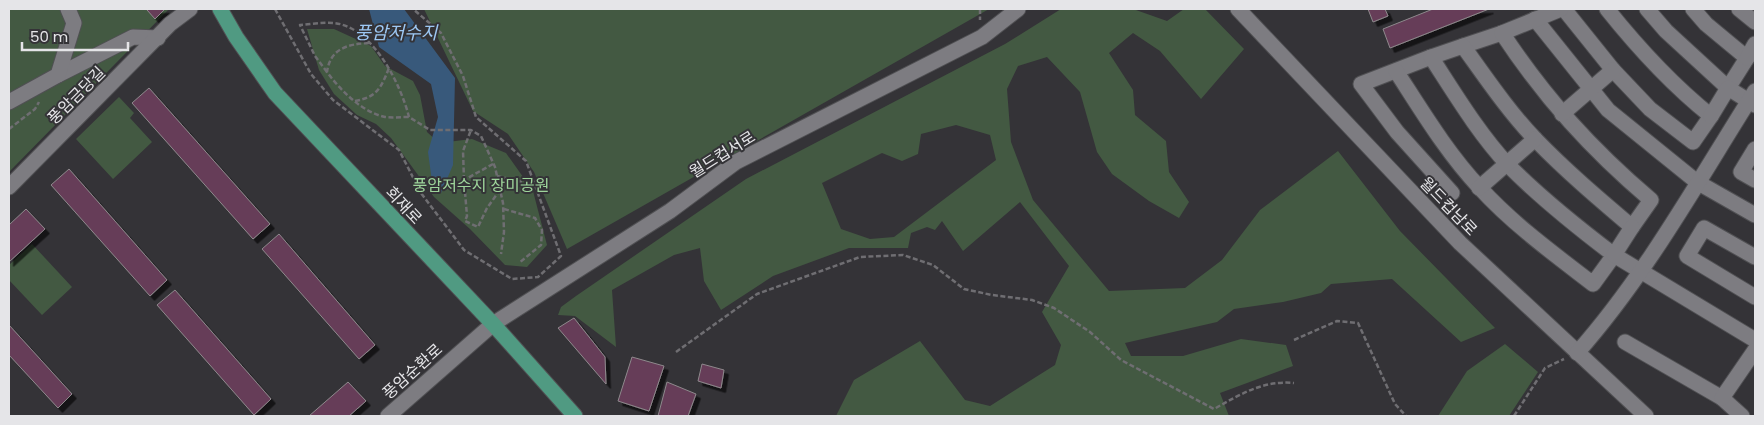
<svg xmlns="http://www.w3.org/2000/svg" width="1764" height="425" font-family="Poppins,'Noto Sans KR',sans-serif">
	<style>
		.green { fill: #435942; fill-rule: evenodd }
		.water { fill: #38597b }
		.building { fill: #663d58; stroke: #8e898c; filter: url(#shadow) }
		.lines { fill: none; stroke-linecap: round; stroke-linejoin: round }
		.minor-casing { stroke: #505053; stroke-width: 17 }
		.major-casing { stroke: #505053; stroke-width: 17 }
		.path { stroke: #6f6e72; stroke-width: 2.5; stroke-dasharray: 5 2.5; stroke-linecap: butt }
		.minor { stroke: #7d7c81; stroke-width: 15 }
		.major { stroke: #509a82; stroke-width: 15 }
		.labels { text-anchor: middle; stroke-width: 4; stroke-linejoin: round; paint-order: stroke }
		.street-label { font-size: 16px; fill: #e5e5e8; stroke: #343337 }
		.park-label { font-size: 16px; fill: #9ed59b; stroke: #343337 }
		.water-label { font-size: 18px; font-style: italic; fill: #9dc8f4; stroke: #343337 }
	</style>
	<defs>
		<filter id="shadow"><feDropShadow dx="4.5" dy="4.5" stdDeviation="0" flood-color="#0009"/></filter>
	</defs>
	<rect width="100%" height="100%" fill="#343337"/>
	<g class="green">
		<polygon points="9,9 169,9 9,172"/>
		<polygon points="424,9 989,9 567,249 534,172 508,134 473,111"/>
		<path d="M1061 9H1133L1167 21 1184 9H1205L1244 49 1201 99 1160 51 1133 33 1109 53 1133 90 1135 115 1166 141 1169 172 1189 202 1179 218 1149 201 1112 174 1097 152 1080 92 1047 57 1018 66 1007 89 1011 142 1033 200 1109 291 1185 288 1222 260 1260 210 1338 151 1400 231 1495 328 1461 342 1392 279 1331 284 1321 293 1283 302 1234 309 1217 322 1125 343 1131 356H1183L1241 339 1286 345 1293 366 1220 393 1229 416H836L854 380 920 341 965 400 990 406 1055 365 1061 345 1042 312 1069 266 1020 202 963 251 942 221 935 230 927 227 911 233 908 248H849L773 276 721 310 704 281 700 248 674 255 612 290 616 347 575 316 558 315 561 307 576 296 746 179 1005 44ZM956 125 990 135 996 160 894 237 870 239 841 229 822 183 882 153 902 161 918 154 921 134Z"/>
		<polygon points="307,29 334,29 371,46 385,66 413,81 420,95 427,132 439,143 472,139 506,153 533,191 547,245 527,267 505,265 470,229 434,197 391,138 376,124 357,115 334,94 319,70"/>
		<polygon points="119,97 134,113 130,118 152,142 113,179 76,139"/>
		<polygon points="32,244 72,287 42,315 9,280 9,265"/>
		<polygon points="1505,344 1538,372 1509,416 1438,416 1467,371"/>
	</g>
	<polygon class="water" points="369,9 404,9 455,78 453,165 441,193 433,189 428,152 438,117 431,84 379,47"/>
	<g class="building">
		<polygon points="149,9 165,9 155,19 147,10"/>
		<polygon points="1368,9 1385,9 1388,16 1373,22"/>
		<polygon points="1433,9 1489,9 1390,48 1383,29"/>
		<polygon points="149,88 270,224 253,239 132,103"/>
		<polygon points="69,169 167,280 150,296 51,185"/>
		<polygon points="26,209 45,229 9,262 9,225"/>
		<polygon points="279,234 375,345 359,359 262,249"/>
		<polygon points="175,290 271,399 254,415 157,305"/>
		<polygon points="574,318 605,357 606,384 558,328"/>
		<polygon points="9,325 72,394 58,408 9,355"/>
		<polygon points="632,357 664,366 649,411 618,401"/>
		<polygon points="702,364 724,370 721,388 698,381"/>
		<polygon points="348,382 366,401 349,416 309,416"/>
		<polygon points="667,382 696,394 688,416 658,416"/>
	</g>
	<g class="lines">
		<defs>
			<g id="minor">
				<polyline points="1238,9 1460,243 1646,416"/>
				<path d="M1564 9 1613 70 1650 109 1693 142 1711 116C1671 84 1639 49 1607 9"/>
				<polyline points="1647,9 1666,31 1728,88 1747,58 1706,24 1693,9"/>
				<polyline points="1739,9 1755,22"/>
				<polyline points="1535,19 1608,110 1697,182 1755,215"/>
				<polyline points="1463,46 1502,33"/>
				<polyline points="1431,57 1361,84 1397,132 1452,193"/>
				<polyline points="1747,58 1755,44"/>
				<path d="M1396 71C1422 111 1447 153 1480 188 1514 225 1554 254 1593 284L1614 255C1577 227 1542 199 1509 166 1479 134 1455 94 1431 57L1463 46C1486 78 1509 112 1536 140 1566 171 1599 199 1632 227L1651 200C1591 149 1545 98 1502 33L1561 9"/>
				<polyline points="58,75 133,37 158,38"/>
				<polyline points="9,102 58,75 74,23 68,9"/>
				<polyline points="1562,114 1613,70"/>
				<polyline points="1711,116 1728,88 1755,105"/>
				<polyline points="1755,149 1741,172 1755,180"/>
				<polyline points="9,187 170,24 190,9"/>
				<polyline points="1479,188 1535,139"/>
				<polyline points="1632,227 1614,255 1755,340"/>
				<polyline points="1755,257 1704,228 1687,256 1755,297"/>
				<polyline points="1625,342 1722,398 1742,416"/>
				<path d="M1577 353C1647 274 1699 179 1755 91"/>
				<polyline points="1722,398 1755,350"/>
				<polyline points="388,416 493,324 670,211 736,162 982,37 1018,9"/>
			</g>
			<polyline id="major" points="220,9 236,37 275,93 493,324 575,416"/>
		</defs>
		<use href="#minor" class="minor-casing"/>
		<use href="#major" class="major-casing"/>
		<g class="path">
			<polyline points="275,9 311,74 333,100 399,150 421,193 464,250 512,279 538,277 561,256 526,161 476,117 463,76 441,33 413,9"/>
			<polyline points="980,9 980,20"/>
			<path d="M369 43C347 44 330 49 327 72 341 91 362 112 385 117 393 118 401 117 409 117"/>
			<path d="M327 72 315 56 300 25C311 24 323 22 334 23 373 27 401 85 409 117L430 130H471L481 136 495 167 503 203 504 232 501 254"/>
			<path d="M355 101C377 97 381 88 389 68"/>
			<polyline points="9,129 35,109 39,102"/>
			<polyline points="493,164 464,180 467,216 465,221 478,227 487,208 500,190"/>
			<polyline points="497,176 522,182"/>
			<polyline points="464,180 463,151 471,130"/>
			<polyline points="504,209 535,218 542,230 541,245 519,263"/>
			<polyline points="1294,340 1337,321 1358,323 1395,404 1406,416"/>
			<path d="M676 352 757 294 860 257 903 255 933 265 964 289 992 295 1032 300 1054 308 1090 332 1121 360 1214 409C1239 395 1263 380 1294 383"/>
			<polyline points="1514,416 1545,368 1564,359"/>
		</g>
		<use href="#minor" class="minor"/>
		<use href="#major" class="major"/>
	</g>
	<g class="labels">
		<g class="street-label">
			<text transform="translate(76 95) rotate(-45)" y="6">풍암금당길</text>
			<text transform="translate(722 154) rotate(-32)" y="6">월드컵서로</text>
			<text transform="translate(404 205) rotate(47)" y="6">회재로</text>
			<text transform="translate(1449 206) rotate(46)" y="6">월드컵남로</text>
			<text transform="translate(412 371) rotate(-42)" y="6">풍암순환로</text>
		</g>
		<g class="park-label">
			<text x="481" y="191">풍암저수지 장미공원</text>
		</g>
		<g class="water-label">
			<text x="396" y="39">풍암저수지</text>
		</g>
	</g>
	<rect width="1764" height="425" fill="none" stroke="#e5e5e8" stroke-width="20"/>
	<path d="M22 42v8h106v-8" fill="none" stroke="#e5e5e8" stroke-width="2.5"/>
	<text x="30" y="42" font-size="15" fill="#e5e5e8" stroke="#343337" stroke-width="4" paint-order="stroke">50 m</text>
</svg>
